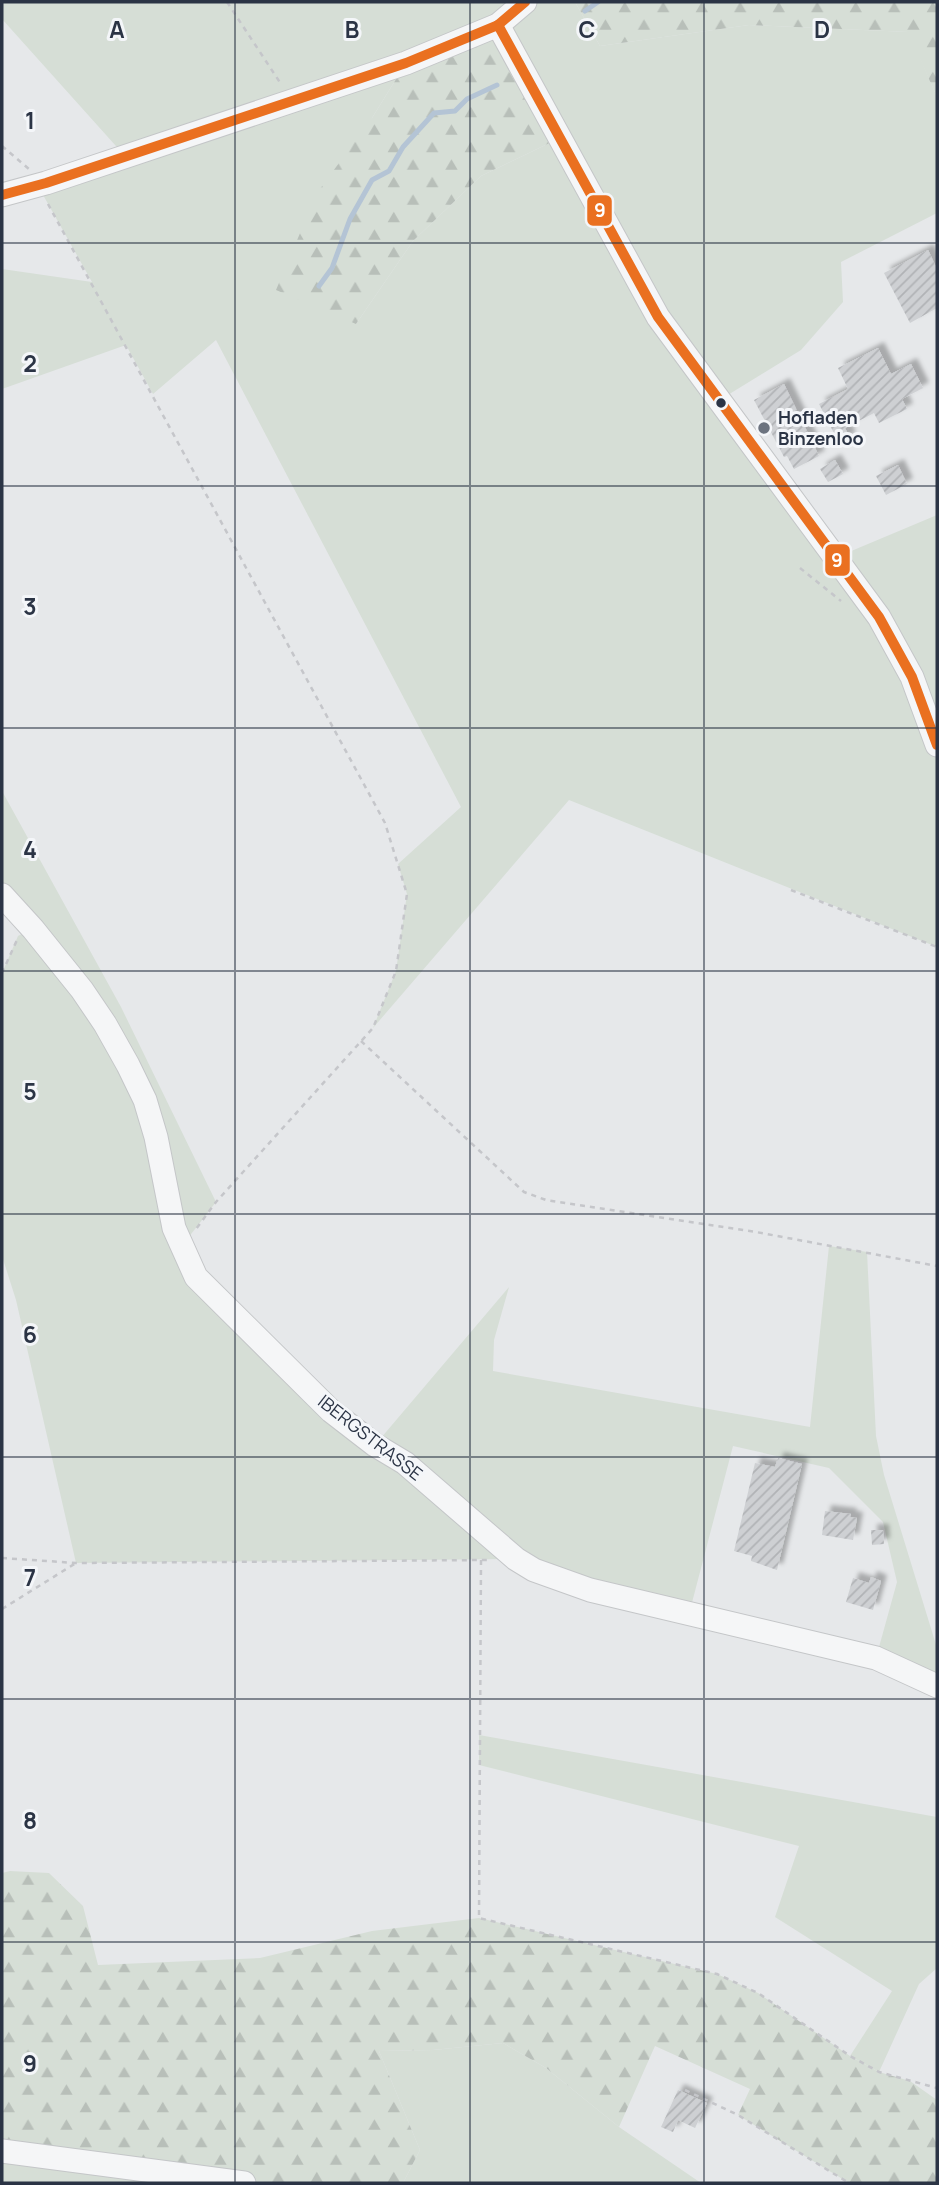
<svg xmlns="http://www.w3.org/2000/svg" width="939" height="2185" font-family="Manrope,sans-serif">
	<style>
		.grass { fill: #d6ded6; fill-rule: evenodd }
		.forest { fill: url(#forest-firs) }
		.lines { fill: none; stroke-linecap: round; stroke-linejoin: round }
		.stream { stroke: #b4c4d5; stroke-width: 5 }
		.building { fill: url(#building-hatch); filter: url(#shadow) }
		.minor-casing { stroke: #c4c6c8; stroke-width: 25 }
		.path { stroke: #c5c6ca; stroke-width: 2.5; stroke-dasharray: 5 5; stroke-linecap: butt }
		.minor { stroke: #f5f6f7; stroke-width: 23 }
		.bus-1-casing { stroke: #f4f6f9; stroke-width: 16 }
		.bus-1 { stroke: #ea7020; stroke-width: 10 }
		.grid { fill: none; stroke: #2b3445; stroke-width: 2; stroke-opacity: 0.55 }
		.bus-dot { fill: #2b3445; stroke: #f4f6f9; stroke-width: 2.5 }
		.poi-dot { fill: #6c737f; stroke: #f4f6f9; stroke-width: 2.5 }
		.labels { text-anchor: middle; stroke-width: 6; stroke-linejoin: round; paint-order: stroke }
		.poi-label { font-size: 18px; font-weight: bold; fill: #2b3445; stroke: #f4f6f9; text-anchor: start }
		.street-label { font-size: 18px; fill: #2b3445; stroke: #f4f6f9 }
		.grid-label { font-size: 23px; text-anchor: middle; font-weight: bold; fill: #2b3445; stroke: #f4f6f9; stroke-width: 6; stroke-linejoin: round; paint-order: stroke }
		.line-badge { stroke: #f4f6f9; stroke-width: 2.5 }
		.badge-label { font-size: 19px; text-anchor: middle; font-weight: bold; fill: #fff }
	</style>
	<defs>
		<pattern id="forest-firs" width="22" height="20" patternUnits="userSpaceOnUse" patternTransform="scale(1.75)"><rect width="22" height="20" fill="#d6ded6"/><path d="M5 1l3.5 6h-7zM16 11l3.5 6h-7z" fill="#b8bfb9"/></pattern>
		<pattern id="building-hatch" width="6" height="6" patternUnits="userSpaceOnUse" patternTransform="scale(1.75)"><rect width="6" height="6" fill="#ced0d3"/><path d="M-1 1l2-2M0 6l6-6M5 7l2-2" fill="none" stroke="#b1b3b6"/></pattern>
		<filter id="shadow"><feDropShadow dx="6" dy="-6" stdDeviation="2" flood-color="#0004"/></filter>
	</defs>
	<rect width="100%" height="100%" fill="#e6e8ea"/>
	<g class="grass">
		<path d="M2 2H575L600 46 749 25 909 32 937 97V213L841 262 843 302 801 350 718 401 837 557 937 515V947L569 800 373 1028 396 971 407 894 398 864 461 807 216 340 153 394 126 345 2 389V269L92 282 38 186 124 155 2 19ZM406 63 560 138 481 176 413 241 356 324 372 118Z"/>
		<polygon points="2,791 121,1007 216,1202 181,1247 375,1445 509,1287 494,1340 493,1371 810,1427 829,1246 867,1252 876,1436 884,1475 937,1648 937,1686 876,1658 897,1582 883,1522 829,1468 733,1446 689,1614 516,1559 76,1563 16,1300 2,1256 2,973 18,936 33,928 2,895"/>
		<polygon points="479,1735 937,1817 937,1968 919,1984 879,2072 850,2056 892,1991 775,1917 799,1846 479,1765"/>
		<polygon points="503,2043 546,2068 619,2127 701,2183 403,2183 420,2150 379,2051 433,2050"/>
		<polygon points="2,2154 177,2171 273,2183 2,2183"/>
	</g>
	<g class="forest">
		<polygon points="575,2 937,2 937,97 908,32 749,25 600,46"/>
		<polygon points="498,25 560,138 481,176 413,241 356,324 276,290 317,193 372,118 406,63"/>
		<polygon points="10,1871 49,1873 83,1906 98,1965 260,1958 372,1931 479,1918 717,1974 758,1993 850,2056 879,2072 910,2081 937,2100 937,2183 849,2183 738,2115 750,2089 655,2046 619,2127 546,2068 503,2043 433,2050 379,2051 420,2150 403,2183 273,2183 177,2171 2,2154 2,1873"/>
	</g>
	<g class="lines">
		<g class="stream">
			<polyline points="585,11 598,2"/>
			<polyline points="319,286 332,268 350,219 372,180 389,171 403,147 434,113 455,111 467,99 497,85"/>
		</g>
	</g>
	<g class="building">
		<polygon points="928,250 937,269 937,308 910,323 884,273"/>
		<polygon points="878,348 891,374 911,364 923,388 902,399 907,409 879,423 874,413 845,428 850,438 839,443 819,404 848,389 838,368"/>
		<polygon points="784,384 819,456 794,469 787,456 784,457 754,400"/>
		<polygon points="835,460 843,474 828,482 820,469"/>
		<polygon points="898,465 907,484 886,495 876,476"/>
		<polygon points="778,1458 802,1464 777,1570 751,1561 752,1556 734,1551 755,1463 775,1467"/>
		<polygon points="825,1511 851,1514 850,1517 857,1518 853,1540 822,1535"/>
		<polygon points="871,1530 883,1530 884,1544 872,1545"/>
		<polygon points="871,1577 881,1581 873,1610 846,1602 853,1578 869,1583"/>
		<polygon points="678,2090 707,2103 695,2128 678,2120 673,2132 661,2127"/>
	</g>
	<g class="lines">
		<defs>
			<g id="minor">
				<polyline points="498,25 658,317 879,617 912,677 937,745"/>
				<polyline points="2,195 46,183 406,63 498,25 525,2"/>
				<polyline points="2,895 33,929 82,990 105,1024 128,1065 145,1100 156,1137 174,1228 196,1277 331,1411 375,1445 405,1463 516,1559 534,1570 590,1590 876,1658 937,1686"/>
				<polyline points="2,2151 244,2183"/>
			</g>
		</defs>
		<use href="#minor" class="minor-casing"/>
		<g class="path">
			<polyline points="227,2 281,84"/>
			<polyline points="2,146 29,169"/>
			<polyline points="48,204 385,823 407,894 396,971 373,1028 216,1202 196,1229"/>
			<polyline points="800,568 841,601"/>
			<polyline points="791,890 937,947"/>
			<polyline points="2,973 17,940"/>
			<polyline points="361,1041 524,1192 546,1200 756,1232 937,1266"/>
			<polyline points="2,1558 76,1563 488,1560"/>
			<polyline points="481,1560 479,1918 717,1974 758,1993 850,2056 879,2072 937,2088"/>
			<polyline points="2,1609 76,1563"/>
			<polyline points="685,2090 738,2115 849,2183"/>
		</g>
		<use href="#minor" class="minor"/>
		<defs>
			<g id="bus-1">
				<polyline points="498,25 658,317 879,617 912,677 937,745"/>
				<polyline points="2,195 46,183 406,63 498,25 525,2"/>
			</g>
		</defs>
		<use href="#bus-1" class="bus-1-casing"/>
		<use href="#bus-1" class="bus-1"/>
	</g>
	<path class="grid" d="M235 2V2183M470 2V2183M704 2V2183M2 243H937M2 486H937M2 728H937M2 971H937M2 1214H937M2 1457H937M2 1699H937M2 1942H937"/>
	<circle class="bus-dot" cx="721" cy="403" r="6"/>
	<circle class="poi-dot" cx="764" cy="428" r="7"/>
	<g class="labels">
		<g class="poi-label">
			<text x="778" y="424">Hofladen<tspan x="778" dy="21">Binzenloo</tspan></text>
		</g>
		<g class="street-label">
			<text transform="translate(370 1438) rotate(38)" y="6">IBERGSTRASSE</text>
		</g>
	</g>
	<g class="grid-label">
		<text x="117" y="38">A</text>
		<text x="352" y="38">B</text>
		<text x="587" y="38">C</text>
		<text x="822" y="38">D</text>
		<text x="30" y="129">1</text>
		<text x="30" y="372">2</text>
		<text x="30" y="615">3</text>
		<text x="30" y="858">4</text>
		<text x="30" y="1100">5</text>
		<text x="30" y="1343">6</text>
		<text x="30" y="1586">7</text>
		<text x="30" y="1829">8</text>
		<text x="30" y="2072">9</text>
	</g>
	<g class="line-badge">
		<rect x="586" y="194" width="27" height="33" rx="7" fill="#ea7020"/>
		<rect x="824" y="543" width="27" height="34" rx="7" fill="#ea7020"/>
	</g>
	<g class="badge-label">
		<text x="600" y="217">9</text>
		<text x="837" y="567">9</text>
	</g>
	<rect width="939" height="2185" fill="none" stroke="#2b3445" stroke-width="7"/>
</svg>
